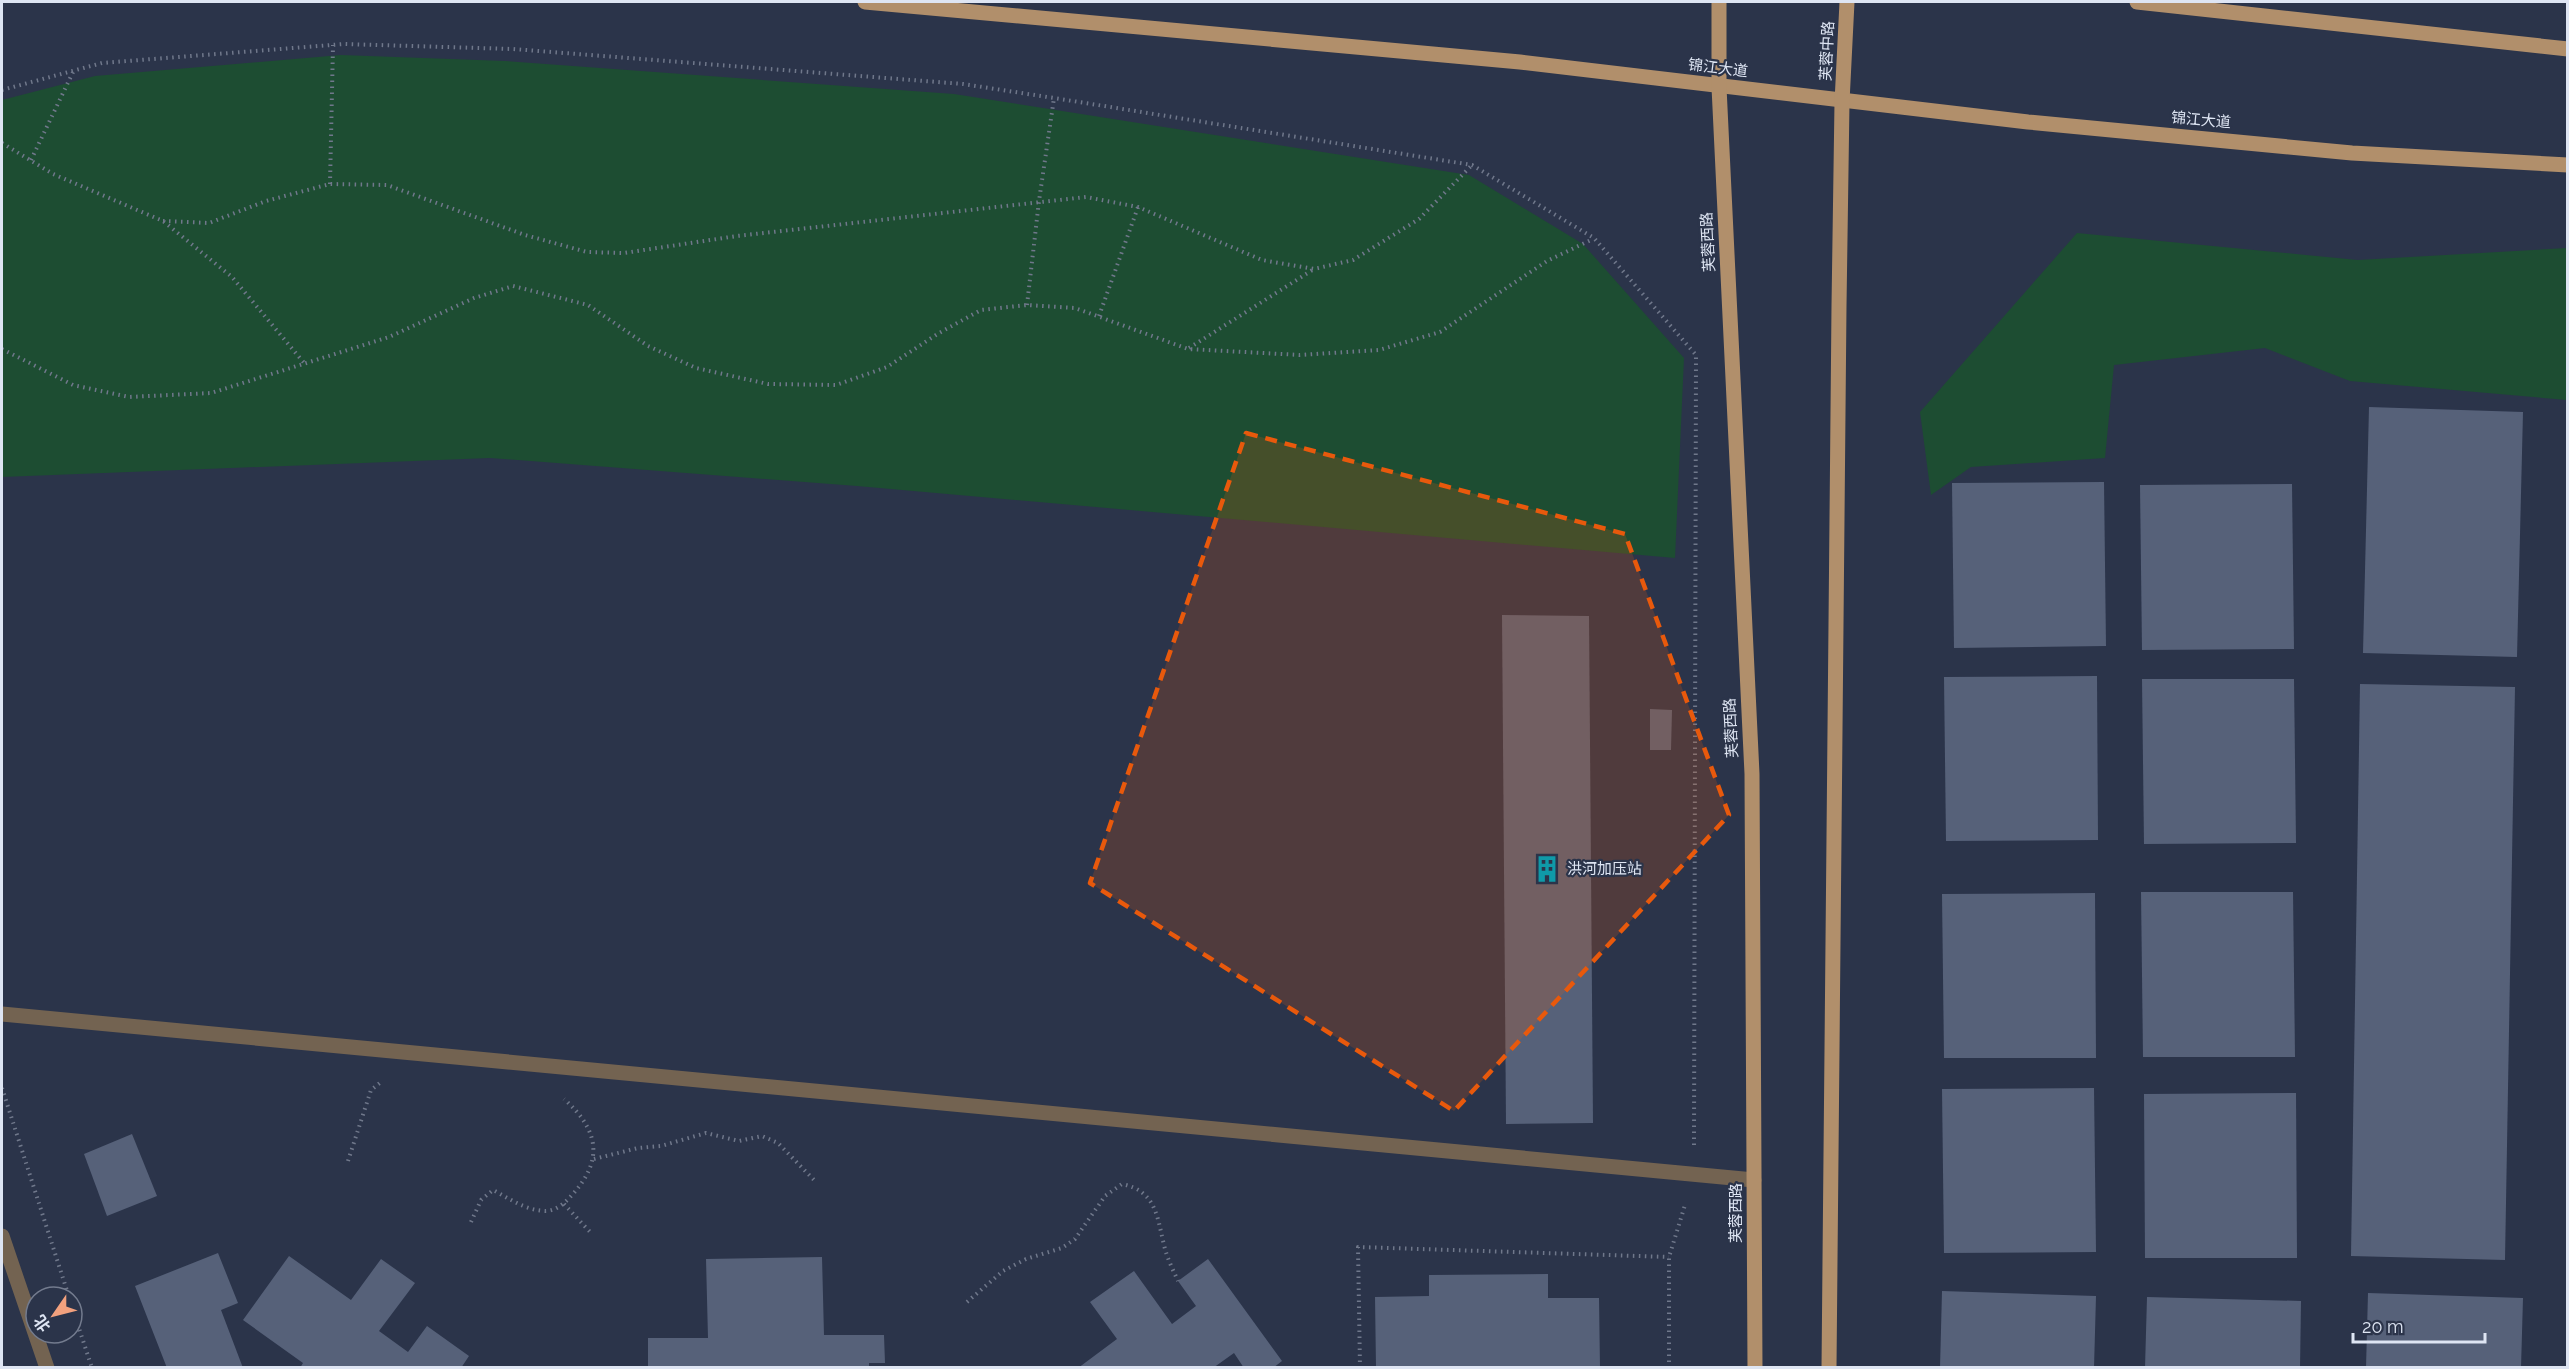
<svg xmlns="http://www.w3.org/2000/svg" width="2569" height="1369" font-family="Raleway,'Noto Sans SC',sans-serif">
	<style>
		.green { fill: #1d4d32 }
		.building { fill: #566179 }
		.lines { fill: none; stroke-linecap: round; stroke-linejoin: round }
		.path { stroke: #70788b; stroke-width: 4; stroke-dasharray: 1.5 4.5; stroke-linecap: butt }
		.minor { stroke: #736351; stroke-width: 15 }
		.major { stroke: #b18f6b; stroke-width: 15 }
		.marked { fill: #e8590c; fill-opacity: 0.2; stroke: #e8590c; stroke-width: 4.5; stroke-dasharray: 12 8; stroke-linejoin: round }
		.labels { text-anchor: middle; stroke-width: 4.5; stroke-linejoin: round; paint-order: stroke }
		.street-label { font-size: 15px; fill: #dee5f3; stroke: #2b344a }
		.poi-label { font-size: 15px; fill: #dee5f3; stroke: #2b344a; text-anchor: start }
	</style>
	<rect width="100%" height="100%" fill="#2b344a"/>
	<g class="green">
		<polygon points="341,55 505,61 954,94 1469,175 1583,244 1684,358 1675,558 857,486 490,458 2,477 2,100 95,76"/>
		<polygon points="2077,233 2358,260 2567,248 2567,400 2350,381 2265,348 2114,365 2105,458 1971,467 1931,495 1920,412"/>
	</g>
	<g class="building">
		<polygon points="2369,407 2523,412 2517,657 2363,653"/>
		<polygon points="2104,482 2106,646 1954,648 1952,483"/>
		<polygon points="2292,484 2294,649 2142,650 2140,485"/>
		<polygon points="1502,615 1589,616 1593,1123 1506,1124"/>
		<polygon points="2097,676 2098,840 1946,841 1944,677"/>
		<polygon points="2142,679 2294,679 2296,843 2144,844"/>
		<polygon points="2360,684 2515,687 2505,1260 2351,1256"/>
		<polygon points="1650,709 1672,710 1671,750 1650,750"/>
		<polygon points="2141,892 2293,892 2295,1057 2143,1057"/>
		<polygon points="2095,893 2096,1058 1944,1058 1942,894"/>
		<polygon points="2094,1088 2096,1252 1944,1253 1942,1089"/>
		<polygon points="2296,1093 2297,1258 2145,1258 2144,1094"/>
		<polygon points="132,1134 157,1196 107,1216 84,1154"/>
		<polygon points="218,1253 238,1303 221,1310 243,1368 167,1368 135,1286"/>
		<polygon points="289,1256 351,1300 381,1259 415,1283 379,1331 408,1352 427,1326 469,1356 461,1368 300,1368 303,1363 243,1320"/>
		<polygon points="822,1257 824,1335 884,1335 885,1363 869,1363 869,1368 648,1367 648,1338 708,1338 706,1259"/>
		<polygon points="1208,1259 1282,1361 1273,1368 1244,1368 1234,1353 1213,1368 1078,1368 1117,1339 1090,1302 1134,1271 1172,1324 1196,1306 1178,1281"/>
		<polygon points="1548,1274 1548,1298 1599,1298 1600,1368 1376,1368 1375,1297 1429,1296 1429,1275"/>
		<polygon points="1942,1291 2096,1296 2094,1368 1940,1368"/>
		<polygon points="2368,1293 2523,1298 2521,1368 2366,1368"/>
		<polygon points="2147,1297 2301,1301 2300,1368 2145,1368"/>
	</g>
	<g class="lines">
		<g class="path">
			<polyline points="2,90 102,63 344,44 513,49 963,84 1054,98 1472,165 1594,238 1696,355 1694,1145"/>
			<polyline points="2,143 53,174 163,221 232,277 305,364"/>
			<polyline points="31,160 74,70"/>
			<polyline points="330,184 333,45"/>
			<polyline points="163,221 209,223 266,201 330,184 387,185 525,235 587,252 624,253 737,236 1086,197 1138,207 1262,260 1314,269 1353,260 1419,219 1472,165"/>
			<polyline points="1027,305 1039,201 1054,98"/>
			<polyline points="1099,316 1138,207"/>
			<polyline points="1189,348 1314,269"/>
			<polyline points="2,349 73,385 129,397 211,393 389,337 474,298 513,286 588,305 648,346 696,368 768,384 836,385 887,367 939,333 981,310 1027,305 1075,308 1188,349 1300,355 1379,350 1440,332 1547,261 1593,239"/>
			<polyline points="2,1088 69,1297"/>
			<polyline points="594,1159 638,1148 661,1146 706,1133 739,1141 762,1136 778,1143 815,1181"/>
			<polyline points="348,1161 371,1090 381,1082"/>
			<polyline points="564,1204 592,1234"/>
			<path d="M471 1222 481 1200 493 1190C510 1199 525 1210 545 1211 556 1211 565 1203 572 1195 604 1160 599 1130 564 1099"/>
			<path d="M967 1302 1003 1271 1026 1259 1062 1248 1075 1239 1105 1196 1122 1184C1156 1191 1157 1216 1164 1245 1167 1258 1173 1270 1178 1281"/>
			<polyline points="72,1307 92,1368"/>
			<polyline points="1360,1368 1358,1247 1669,1257"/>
			<polyline points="1669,1368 1669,1257 1685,1205"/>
		</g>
		<g class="minor">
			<polyline points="2,1014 1754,1180"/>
			<polyline points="2,1236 47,1368"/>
		</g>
		<g class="major">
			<polyline points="865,2 1520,62 2028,122 2352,153 2568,165"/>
			<polyline points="1719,2 1719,87 1752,774 1755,1368"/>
			<polyline points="2137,2 2568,49"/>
			<polyline points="1829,1368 1839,306 1842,102 1847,2"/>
		</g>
	</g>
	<path class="marked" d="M1246 433 1625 534 1729 815 1454 1111 1090 883Z"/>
	<defs>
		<symbol id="building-bare" viewBox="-9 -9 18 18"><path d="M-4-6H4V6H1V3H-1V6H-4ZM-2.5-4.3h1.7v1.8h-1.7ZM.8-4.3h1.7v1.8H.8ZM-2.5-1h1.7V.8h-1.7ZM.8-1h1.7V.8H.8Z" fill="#0f9aa8" stroke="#2b344a" stroke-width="2.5" paint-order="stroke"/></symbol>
	</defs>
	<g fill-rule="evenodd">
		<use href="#building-bare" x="1528" y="850" width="38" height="38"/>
	</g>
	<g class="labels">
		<g class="street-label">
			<text transform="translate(1827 51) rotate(-87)" y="5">芙蓉中路</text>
			<text transform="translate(1718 68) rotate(7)" y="5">锦江大道</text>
			<text transform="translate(2201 120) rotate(5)" y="5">锦江大道</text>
			<text transform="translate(1708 242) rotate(-93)" y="5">芙蓉西路</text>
			<text transform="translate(1731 728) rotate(-93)" y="5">芙蓉西路</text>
			<text transform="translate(1736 1213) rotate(-90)" y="5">芙蓉西路</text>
		</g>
		<g class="poi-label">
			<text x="1567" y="874">洪河加压站</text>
		</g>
	</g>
	<rect width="2569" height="1369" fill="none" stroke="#dee5f3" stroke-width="6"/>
	<g transform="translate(54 1315) rotate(235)"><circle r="28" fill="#2b344a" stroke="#737b8e" stroke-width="1.5"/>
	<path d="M0-4.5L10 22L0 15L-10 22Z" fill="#f2a17e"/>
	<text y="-9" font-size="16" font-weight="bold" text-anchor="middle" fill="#dee5f3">北</text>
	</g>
	<path d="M2353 1333v9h132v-9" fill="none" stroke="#dee5f3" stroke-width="3"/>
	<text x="2362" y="1333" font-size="18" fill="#dee5f3" stroke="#2b344a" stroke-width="4.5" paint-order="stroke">20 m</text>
</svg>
